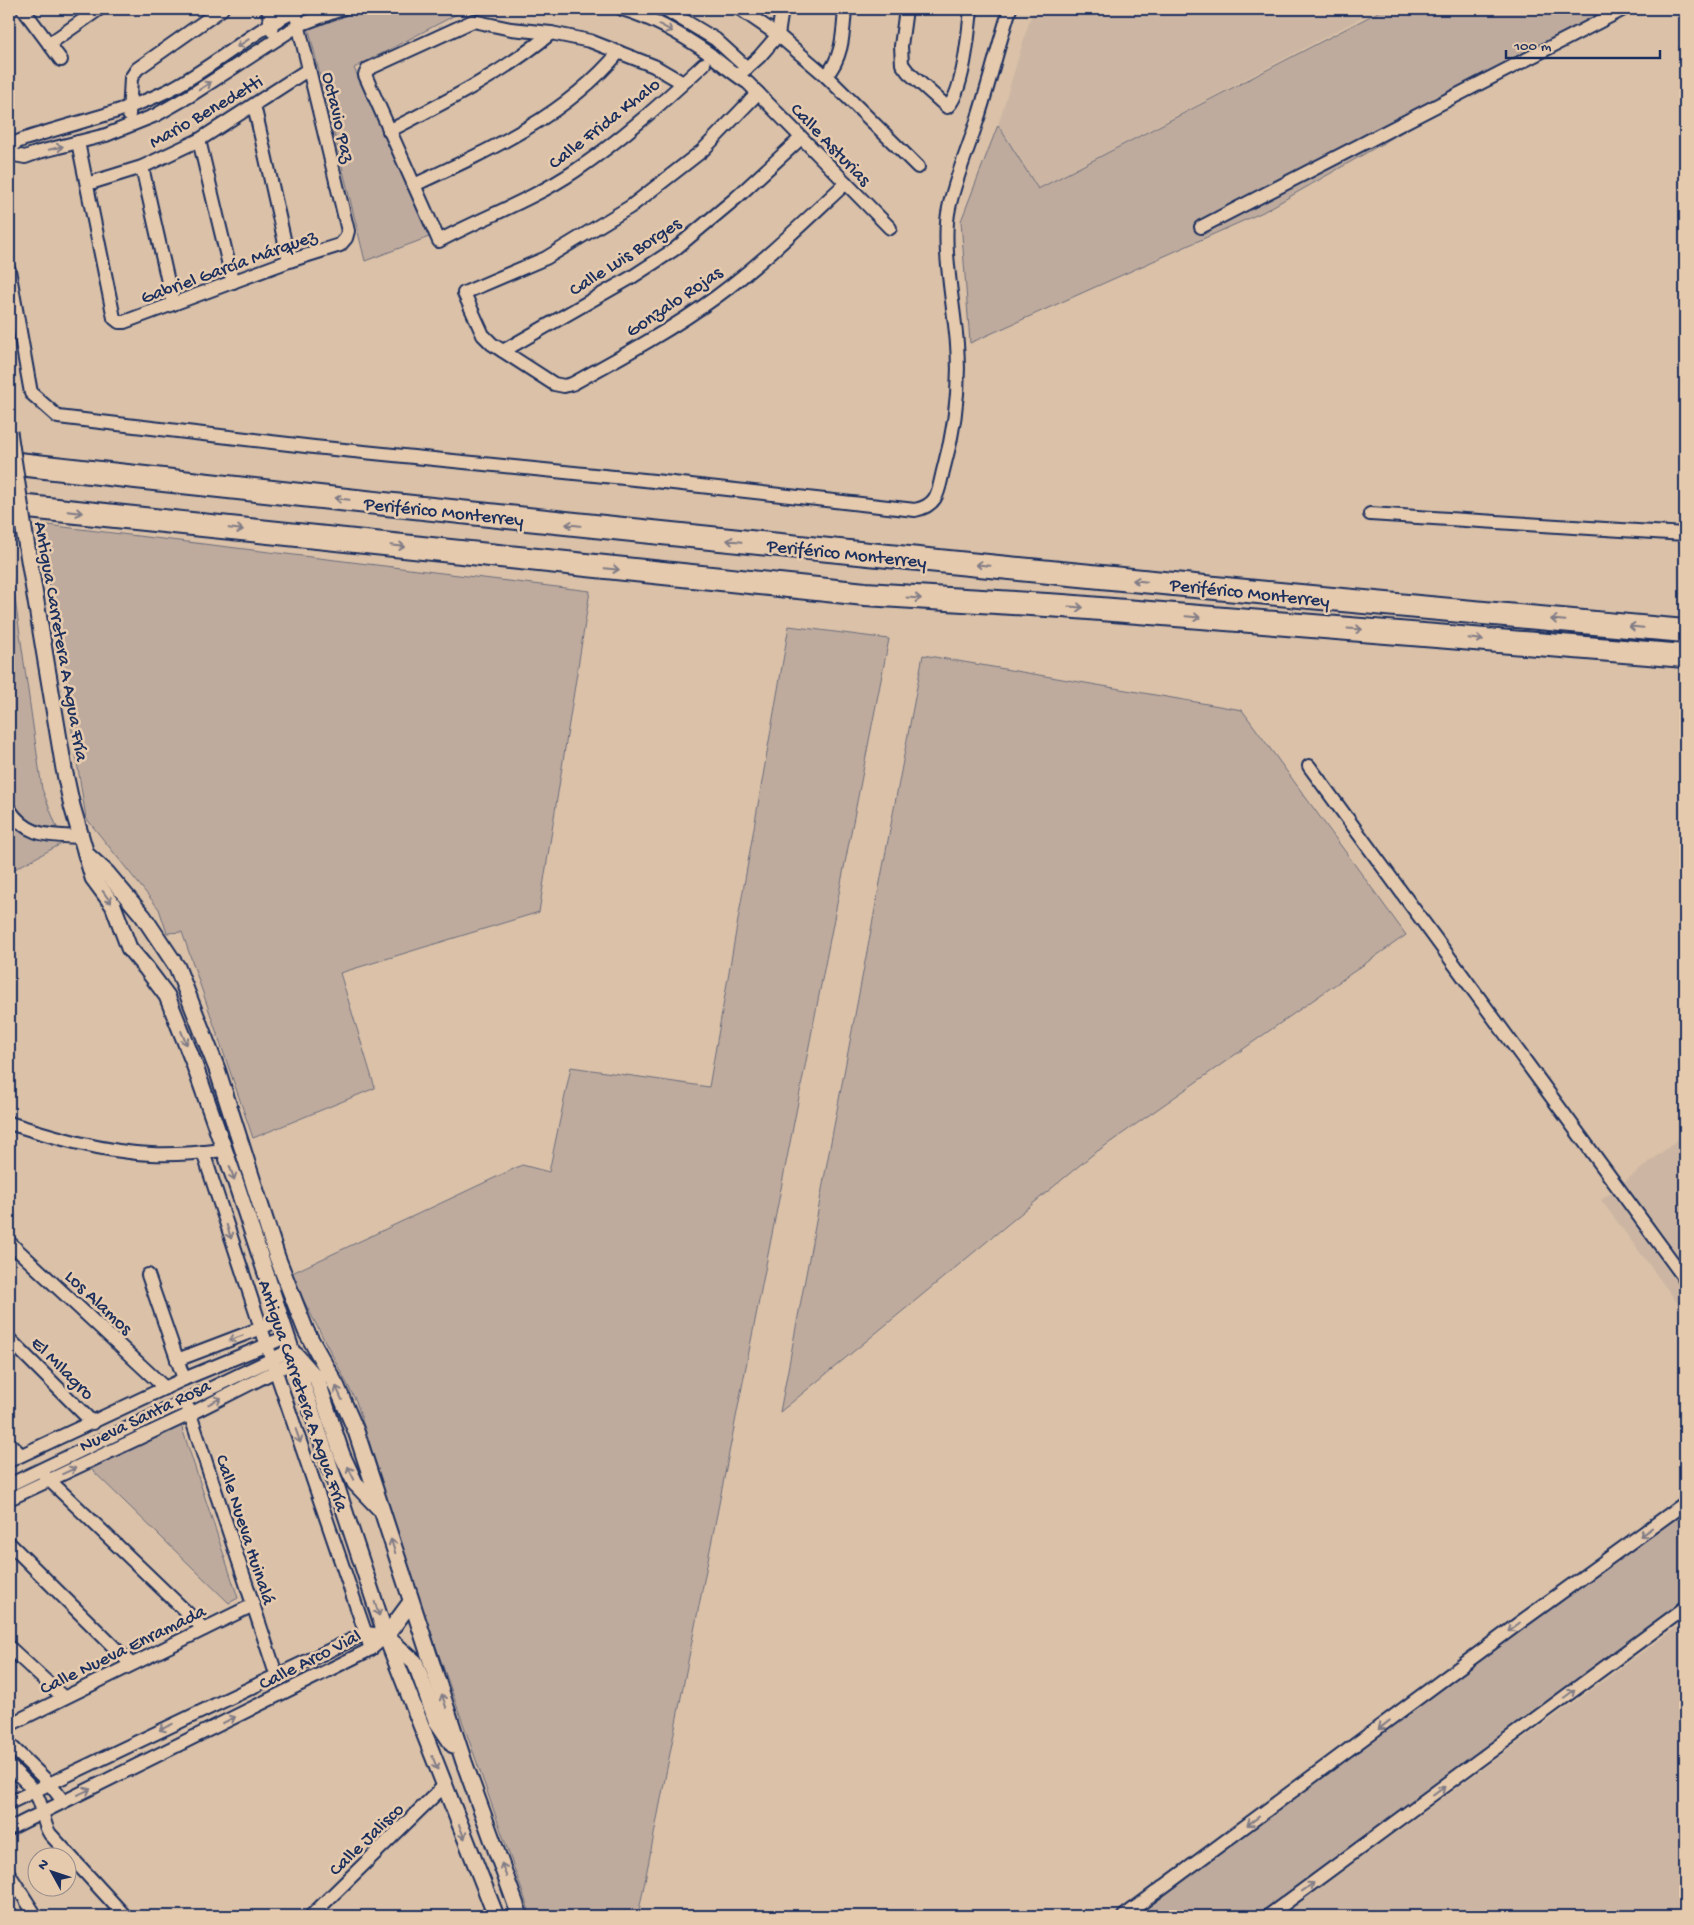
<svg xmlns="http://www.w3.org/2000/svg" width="1694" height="1925" font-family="'Gochi Hand',sans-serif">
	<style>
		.built { fill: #ccb6a3 }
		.green { fill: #beab9d; stroke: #6c6d7e }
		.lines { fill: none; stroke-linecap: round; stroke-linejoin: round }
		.pedestrian-casing { stroke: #1b2f5e; stroke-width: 12 }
		.minor-casing { stroke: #1b2f5e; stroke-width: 16 }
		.tertiary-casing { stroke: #1b2f5e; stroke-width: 19 }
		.motorway-casing { stroke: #1b2f5e; stroke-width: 26 }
		.pedestrian { stroke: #e6caad; stroke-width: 9 }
		.minor { stroke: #e6caad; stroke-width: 12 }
		.tertiary { stroke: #e6caad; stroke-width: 15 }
		.motorway { stroke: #e6caad; stroke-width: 22 }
		.tertiary-bridge-casing { stroke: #1b2f5e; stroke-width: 19; stroke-linecap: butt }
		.tertiary-bridge { stroke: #e6caad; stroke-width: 15 }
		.oneway { stroke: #807c86 }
		.labels { text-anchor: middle; stroke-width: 5; stroke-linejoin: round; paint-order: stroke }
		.street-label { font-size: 19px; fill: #1b2f5e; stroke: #e6caad }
	</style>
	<rect width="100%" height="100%" fill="#dac1a8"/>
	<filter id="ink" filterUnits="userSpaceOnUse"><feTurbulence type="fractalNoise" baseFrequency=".02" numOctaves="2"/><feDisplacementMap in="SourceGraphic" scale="10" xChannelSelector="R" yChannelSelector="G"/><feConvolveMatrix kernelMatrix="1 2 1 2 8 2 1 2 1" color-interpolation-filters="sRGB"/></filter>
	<g filter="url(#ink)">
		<g class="built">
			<polygon points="1033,9 1378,9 1037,190 998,125"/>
			<polygon points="1685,1134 1685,1313 1601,1200"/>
			<polygon points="1685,1621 1685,1916 1281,1916"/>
		</g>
		<g class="green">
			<polygon points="359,9 463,9 463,11 354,68 429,237 365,261 308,26"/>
			<polygon points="1384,9 1617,9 1263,212 970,343 961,221 998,125 1038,189"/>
			<polygon points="39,524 590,591 539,912 340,973 375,1088 253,1138 182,932 167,933 159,909 86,818"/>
			<polygon points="9,557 42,789 63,843 9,872"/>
			<polygon points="789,626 889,639 638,1916 531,1916 421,1604 356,1401 290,1274 522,1165 549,1172 571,1067 709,1087"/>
			<polygon points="923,655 1242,710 1406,935 1092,1155 780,1412"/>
			<polygon points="181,1425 238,1598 229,1603 89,1467"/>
			<polygon points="1685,1509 1685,1599 1256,1916 1128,1916"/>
		</g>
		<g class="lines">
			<defs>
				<polyline id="pedestrian" points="109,1916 119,1910"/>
				<g id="minor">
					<polyline points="23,9 61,60"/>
					<polyline points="268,9 272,31"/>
					<path d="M622 9C653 18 684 36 711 55 723 65 735 75 748 83L890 228"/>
					<polyline points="665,9 715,39 747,68"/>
					<polyline points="740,9 778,35 826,76 918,167"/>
					<path d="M906 9 901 46 902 64 908 72 947 107C963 95 969 30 971 9"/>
					<polyline points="49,44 99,9"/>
					<polyline points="741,73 759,57 778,35 782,9"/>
					<path d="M826 76C843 57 843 33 845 9"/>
					<path d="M683 83 654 66 590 41 551 33 511 29 473 21 368 69 365 75 439 241C484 217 532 200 575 171 621 140 663 102 704 64"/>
					<path d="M758 93 702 151 630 207 546 258 464 293 483 335 492 344 554 384 564 386 572 384C621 357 671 330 716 297 762 263 804 222 846 183"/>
					<polyline points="254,105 289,261"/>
					<polyline points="129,115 131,78 137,69 222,9"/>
					<path d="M389 131C445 102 502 74 551 33"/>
					<polyline points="199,140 233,282"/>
					<polyline points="78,142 114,318 119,322 124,322 289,261 340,245 346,238 348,231 295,11"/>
					<path d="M9 151 15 143 22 140C71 123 121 114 167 91 213 68 252 30 300 9"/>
					<polyline points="9,154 25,157 39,152 106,135 156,115 191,95 299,25 342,9"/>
					<polyline points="142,167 173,304"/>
					<polyline points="87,184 142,167 199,140 309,69"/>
					<path d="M414 185C488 151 566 116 619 52"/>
					<polyline points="1201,227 1624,9"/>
					<path d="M9 270 31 393 58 417 314 447 664 482 915 510C940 505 938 489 944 467 955 428 960 385 957 344 954 305 941 244 949 208 955 179 968 150 977 121 989 84 998 46 1010 9"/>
					<polyline points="503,351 632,277 675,249 736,198 801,138"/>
					<polyline points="1370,514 1685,534"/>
					<polyline points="1309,766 1685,1279"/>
					<path d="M9 809C28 838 49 835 81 837"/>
					<path d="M9 1123C54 1137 103 1152 151 1154 176 1155 200 1153 224 1150"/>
					<polyline points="203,1152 261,1328 371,1649"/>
					<polyline points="9,1242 165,1388"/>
					<polyline points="148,1275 184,1379"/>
					<polyline points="9,1339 93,1423"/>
					<polyline points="177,1360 261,1328 280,1319"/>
					<polyline points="188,1408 274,1668"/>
					<polyline points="9,1443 21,1455"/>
					<polyline points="9,1461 184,1379 286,1337"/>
					<polyline points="44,1475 204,1629"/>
					<polyline points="9,1485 291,1350"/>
					<polyline points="9,1499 190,1414 295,1361"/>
					<polyline points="9,1543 131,1664"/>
					<polyline points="9,1647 63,1697"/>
					<polyline points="9,1725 253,1605"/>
					<polyline points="9,1744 49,1783 63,1801"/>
					<path d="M9 1765C20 1777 35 1788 40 1803 44 1814 43 1824 50 1834L125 1916"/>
					<polyline points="9,1803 366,1633 374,1634"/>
					<polyline points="9,1829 371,1649 386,1636"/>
					<polyline points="9,1874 36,1916"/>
					<polyline points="311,1916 444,1786"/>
					<polyline points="1124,1916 1522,1621 1685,1503"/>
					<polyline points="1268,1916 1685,1608"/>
				</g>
				<g id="tertiary">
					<polyline points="25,536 64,769 72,806 93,878 113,905 129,948 146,968 167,996 193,1061 236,1183 386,1636 496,1916"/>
					<polyline points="86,854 107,873 143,916 177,967 217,1069 277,1257 306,1331 337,1387 356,1431 464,1762 520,1916"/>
					<polyline points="296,1355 317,1379 342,1455 355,1483 379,1508"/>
					<polyline points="386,1636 411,1602"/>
					<polyline points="389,1639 415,1662 436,1720 453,1745"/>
				</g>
				<g id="motorway">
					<path d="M9 463C567 525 1126 582 1685 631"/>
					<polyline points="9,505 865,594 1063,606 1685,656"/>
				</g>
			</defs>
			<use href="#pedestrian" class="pedestrian-casing"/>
			<use href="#minor" class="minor-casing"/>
			<use href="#tertiary" class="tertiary-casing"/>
			<use href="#motorway" class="motorway-casing"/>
			<use href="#pedestrian" class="pedestrian"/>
			<use href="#minor" class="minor"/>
			<use href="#tertiary" class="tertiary"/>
			<use href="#motorway" class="motorway"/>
			<defs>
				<polyline id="tertiary-bridge" points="9,432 25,536"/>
			</defs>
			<use href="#tertiary-bridge" class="tertiary-bridge-casing"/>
			<use href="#tertiary-bridge" class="tertiary-bridge"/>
		</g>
		<defs><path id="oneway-shaft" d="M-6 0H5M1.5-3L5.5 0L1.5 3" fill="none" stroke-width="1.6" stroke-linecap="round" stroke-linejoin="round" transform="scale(1.25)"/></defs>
		<g class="oneway">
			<use href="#oneway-shaft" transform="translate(666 28) rotate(28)"/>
			<use href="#oneway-shaft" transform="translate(243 43) rotate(147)"/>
			<use href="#oneway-shaft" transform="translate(205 86) rotate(-33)"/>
			<use href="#oneway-shaft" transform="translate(56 148) rotate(-14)"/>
			<use href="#oneway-shaft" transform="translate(342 499) rotate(-174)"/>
			<use href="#oneway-shaft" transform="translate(75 512) rotate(6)"/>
			<use href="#oneway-shaft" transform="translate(573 525) rotate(-174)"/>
			<use href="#oneway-shaft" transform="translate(236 529) rotate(6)"/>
			<use href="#oneway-shaft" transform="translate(734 541) rotate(-174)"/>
			<use href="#oneway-shaft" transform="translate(398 546) rotate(6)"/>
			<use href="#oneway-shaft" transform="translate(983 565) rotate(-175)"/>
			<use href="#oneway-shaft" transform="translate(612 569) rotate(6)"/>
			<use href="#oneway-shaft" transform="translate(1140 581) rotate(-174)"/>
			<use href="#oneway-shaft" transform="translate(914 598) rotate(4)"/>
			<use href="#oneway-shaft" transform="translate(1076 607) rotate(4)"/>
			<use href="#oneway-shaft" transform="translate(1193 617) rotate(5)"/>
			<use href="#oneway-shaft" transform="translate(1558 620) rotate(-175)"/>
			<use href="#oneway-shaft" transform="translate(1636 627) rotate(-175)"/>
			<use href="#oneway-shaft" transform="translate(1355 629) rotate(4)"/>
			<use href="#oneway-shaft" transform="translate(1476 639) rotate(6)"/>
			<use href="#oneway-shaft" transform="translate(107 897) rotate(54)"/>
			<use href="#oneway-shaft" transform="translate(184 1038) rotate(68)"/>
			<use href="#oneway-shaft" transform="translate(232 1173) rotate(71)"/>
			<use href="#oneway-shaft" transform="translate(229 1232) rotate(72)"/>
			<use href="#oneway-shaft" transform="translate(236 1338) rotate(159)"/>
			<use href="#oneway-shaft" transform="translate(339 1393) rotate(-114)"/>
			<use href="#oneway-shaft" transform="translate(215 1401) rotate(-27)"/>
			<use href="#oneway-shaft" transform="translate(298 1436) rotate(71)"/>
			<use href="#oneway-shaft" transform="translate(69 1471) rotate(-25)"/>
			<use href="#oneway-shaft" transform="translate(351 1473) rotate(-116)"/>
			<use href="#oneway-shaft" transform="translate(1646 1532) rotate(144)"/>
			<use href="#oneway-shaft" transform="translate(393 1546) rotate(-108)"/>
			<use href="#oneway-shaft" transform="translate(377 1609) rotate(72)"/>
			<use href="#oneway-shaft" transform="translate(1514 1627) rotate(143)"/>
			<use href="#oneway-shaft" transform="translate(1569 1694) rotate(-37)"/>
			<use href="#oneway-shaft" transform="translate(444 1701) rotate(-108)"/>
			<use href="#oneway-shaft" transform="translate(229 1720) rotate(-27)"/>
			<use href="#oneway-shaft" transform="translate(1384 1725) rotate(142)"/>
			<use href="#oneway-shaft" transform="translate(166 1727) rotate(155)"/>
			<use href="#oneway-shaft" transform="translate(435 1763) rotate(69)"/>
			<use href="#oneway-shaft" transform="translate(1439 1791) rotate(-37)"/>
			<use href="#oneway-shaft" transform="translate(84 1792) rotate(-25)"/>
			<use href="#oneway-shaft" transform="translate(1253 1821) rotate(144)"/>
			<use href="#oneway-shaft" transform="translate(462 1832) rotate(68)"/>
			<use href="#oneway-shaft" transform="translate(504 1870) rotate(-110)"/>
			<use href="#oneway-shaft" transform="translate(1308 1887) rotate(-36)"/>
		</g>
	</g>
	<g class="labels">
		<g class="street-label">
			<text transform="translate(205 110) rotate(-30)" y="7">Mario Benedetti</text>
			<text transform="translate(340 117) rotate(77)" y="7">Octavio Paz</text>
			<text transform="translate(603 122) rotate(-38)" y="7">Calle Frida Khalo</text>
			<text transform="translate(832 143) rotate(46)" y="7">Calle Asturias</text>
			<text transform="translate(624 255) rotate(-33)" y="7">Calle Luis Borges</text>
			<text transform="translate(228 265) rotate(-20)" y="7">Gabriel García Márquez</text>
			<text transform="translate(673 300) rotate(-34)" y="7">Gonzalo Rojas</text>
			<text transform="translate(444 510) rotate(6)" y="7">Periférico Monterrey</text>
			<text transform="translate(847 552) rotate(6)" y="7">Periférico Monterrey</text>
			<text transform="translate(1250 591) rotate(6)" y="7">Periférico Monterrey</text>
			<text transform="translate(63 641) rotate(80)" y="7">Antigua Carretera A Agua Fría</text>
			<text transform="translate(100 1301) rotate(43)" y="7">Los Alamos</text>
			<text transform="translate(64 1367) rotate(45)" y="7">El MIlagro</text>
			<text transform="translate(305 1395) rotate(71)" y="7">Antigua Carretera A Agua Fría</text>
			<text transform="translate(144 1414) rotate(-26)" y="7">Nueva Santa Rosa</text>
			<text transform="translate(247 1529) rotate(72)" y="7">Calle Nueva Huinalá</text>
			<text transform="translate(122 1648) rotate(-26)" y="7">Calle Nueva Enramada</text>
			<text transform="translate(309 1658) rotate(-27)" y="7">Calle Arco Vial</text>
			<text transform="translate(365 1838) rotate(-44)" y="7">Calle Jalisco</text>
		</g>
	</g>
	<rect width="1694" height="1925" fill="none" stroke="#e6caad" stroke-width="30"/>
	<rect x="15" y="15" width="1664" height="1895" fill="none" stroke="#1b2f5e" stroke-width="2" filter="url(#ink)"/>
	<g transform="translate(52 1872) rotate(310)"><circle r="24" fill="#e6caad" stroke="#958c8d"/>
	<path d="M0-4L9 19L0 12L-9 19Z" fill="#1b2f5e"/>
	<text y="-8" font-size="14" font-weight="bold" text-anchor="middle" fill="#1b2f5e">N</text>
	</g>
	<path d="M1506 50v8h154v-8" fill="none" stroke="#1b2f5e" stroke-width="2.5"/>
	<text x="1514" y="50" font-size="15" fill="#1b2f5e" stroke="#e6caad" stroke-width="4" paint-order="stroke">100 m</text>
</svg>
